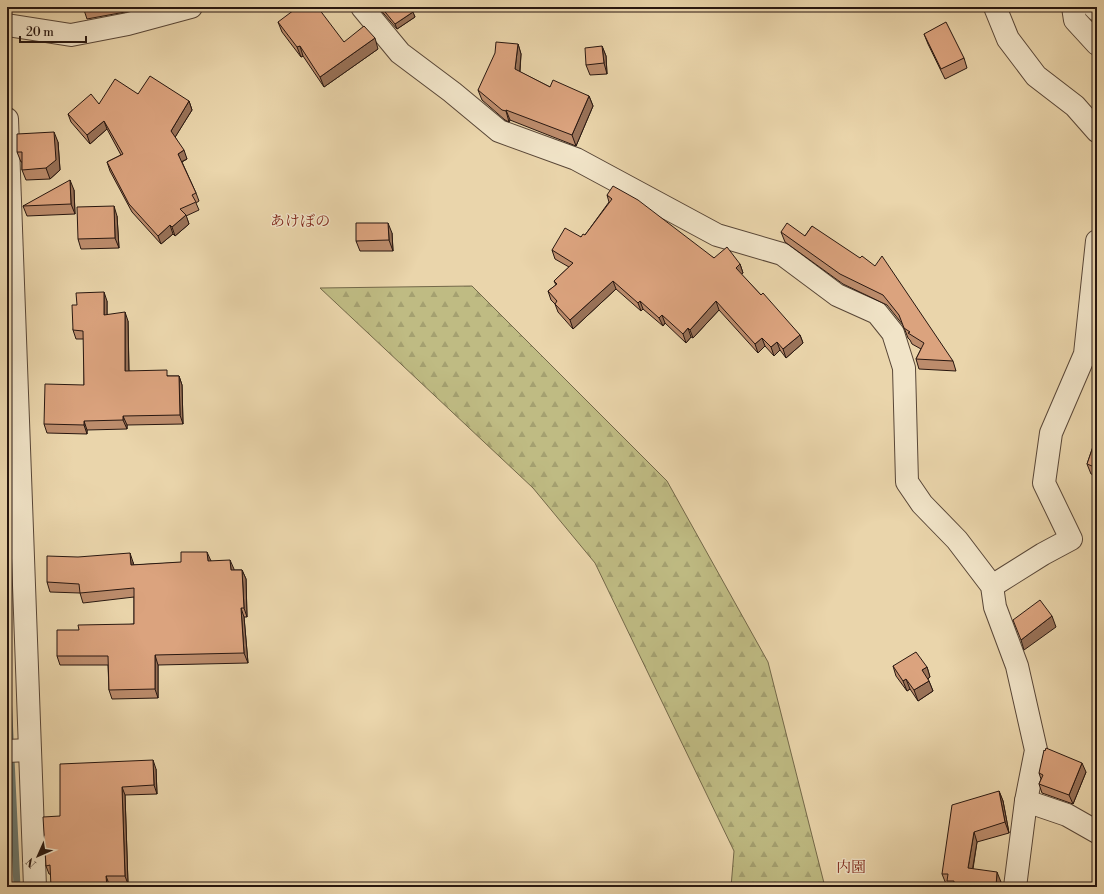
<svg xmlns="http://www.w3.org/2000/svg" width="1104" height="894" font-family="'Libre Bodoni','Noto Serif JP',serif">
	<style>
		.forest { fill: url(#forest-firs); stroke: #74694a }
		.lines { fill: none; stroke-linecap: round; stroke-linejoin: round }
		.stream { stroke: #6b786e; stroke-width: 7 }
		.minor-casing { stroke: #584637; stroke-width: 24 }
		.minor { stroke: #f1e4c8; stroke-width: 22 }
		.wall { fill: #bc8c6c; stroke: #281710 }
		.shaded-wall { fill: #997258; stroke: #281710 }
		.building { fill: #dba37e; stroke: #281710 }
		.labels { text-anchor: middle; stroke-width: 3; stroke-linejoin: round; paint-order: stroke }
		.neighbourhood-label { font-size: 15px; fill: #7a1f14; stroke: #f1e4c8 }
	</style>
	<defs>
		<pattern id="forest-firs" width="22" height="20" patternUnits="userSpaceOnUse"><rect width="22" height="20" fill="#bfbb83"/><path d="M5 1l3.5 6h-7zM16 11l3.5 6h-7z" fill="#a4a070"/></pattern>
	</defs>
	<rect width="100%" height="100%" fill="#ead5ab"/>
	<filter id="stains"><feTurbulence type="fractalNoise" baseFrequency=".005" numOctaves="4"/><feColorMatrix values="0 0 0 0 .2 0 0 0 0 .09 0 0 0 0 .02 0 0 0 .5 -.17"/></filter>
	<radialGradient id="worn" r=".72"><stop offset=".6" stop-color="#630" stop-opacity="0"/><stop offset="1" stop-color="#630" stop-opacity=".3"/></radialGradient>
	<polygon class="forest" points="472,286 667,481 768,662 825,887 731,887 734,851 595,563 533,488 320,288"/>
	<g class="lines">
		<polyline class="stream" points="7,673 17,887"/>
		<defs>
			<g id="minor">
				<polyline points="362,7 400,53 452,92 499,131 576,159 717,235 782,254 837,295 877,313 893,333 904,368 907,482 922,504 957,540 992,586 995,607 1017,666 1036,750 1026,801 1015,887"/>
				<polyline points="995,7 1008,39 1036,76 1075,106 1097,131"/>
				<polyline points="1073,7 1075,20 1097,44"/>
				<polyline points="1094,7 1097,10"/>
				<polyline points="7,25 71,35 128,24 191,7"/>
				<polyline points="7,119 35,887"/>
				<polyline points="992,586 1043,554 1071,539 1044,483 1051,433 1085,354 1097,241"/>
				<polyline points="7,751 29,750"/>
				<polyline points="1026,801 1067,815 1097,832"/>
			</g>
		</defs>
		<use href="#minor" class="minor-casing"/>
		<use href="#minor" class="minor"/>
	</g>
	<g class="wall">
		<polygon points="83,7 143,7 125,12 87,19"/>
		<polygon points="378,7 410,7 415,17 397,29"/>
		<polygon points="278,22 344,42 378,49 324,87 303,56 301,57 282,32"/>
		<polygon points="924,34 964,58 967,68 945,79 928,44"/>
		<polygon points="518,44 521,54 520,72 550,87 589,96 593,106 576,146 510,120 509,122 505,120 482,100 478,90"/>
		<polygon points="602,46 606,56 607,74 590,75 586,65"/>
		<polygon points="138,94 189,101 192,110 175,137 187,159 182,162 196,193 199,201 196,203 199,210 186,216 189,224 175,236 173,234 161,244 132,212 110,171 107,162 121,155 107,129 90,144 71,122 68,114 99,104"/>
		<polygon points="58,142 60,170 50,179 26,180 22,170 22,162 21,162 17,152"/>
		<polygon points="74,190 75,214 27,216 23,206"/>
		<polygon points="607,195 714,258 740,264 743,273 741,274 761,295 800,335 803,343 786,358 780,350 774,356 765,346 758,353 719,310 693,338 691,337 686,343 665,323 663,326 643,309 641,311 616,289 573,329 558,312 555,304 551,300 548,291 556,285 554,281 569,267 555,259 552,250 585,235 609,202"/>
		<polygon points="117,216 119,248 81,249 78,239"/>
		<polygon points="812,226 953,361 956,371 919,369 916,359 921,349 912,344 910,340 908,338 903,325 887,305 843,284 785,242 781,232 805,236"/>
		<polygon points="392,233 393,251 360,251 356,241"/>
		<polygon points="107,301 107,315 128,321 129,371 169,376 179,376 182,385 183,424 127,425 127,429 87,430 87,434 47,433 44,424 84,385 84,339 76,339 73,330 77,305"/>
		<polygon points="1097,435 1097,476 1091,474 1087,464"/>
		<polygon points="211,561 234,570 242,570 246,579 247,617 244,617 248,663 158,665 158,698 112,699 109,690 108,665 60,665 57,656 79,630 134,624 134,597 83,603 80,593 50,592 47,582 133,562 134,565"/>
		<polygon points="893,666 927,667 930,677 928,679 933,691 918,701 910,689 907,691 896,676"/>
		<polygon points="156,769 157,794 125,795 128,884 109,884 49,874 46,866 60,816"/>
		<polygon points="1086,772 1073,804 1042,793 1039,784 1041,779 1039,773"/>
		<polygon points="999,791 1003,801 1009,833 977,842 973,869 1001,882 1001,887 950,887 949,884 946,884 942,874"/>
	</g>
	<g class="shaded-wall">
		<polygon points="413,12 415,17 397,29 395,24"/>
		<polygon points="375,38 378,49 324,87 320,77"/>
		<polygon points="518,44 521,54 519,80 515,69"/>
		<polygon points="300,46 303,56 301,57 297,47"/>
		<polygon points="602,46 606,56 607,74 604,63"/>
		<polygon points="589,96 593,106 576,146 572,135"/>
		<polygon points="189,101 192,110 174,139 171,131"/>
		<polygon points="506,110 510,120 509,122 506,111"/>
		<polygon points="104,121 107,129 90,144 87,135"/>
		<polygon points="54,132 58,142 60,170 50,179 46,168"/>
		<polygon points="184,150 187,159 181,162 178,154"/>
		<polygon points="70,180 74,190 75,214 71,204"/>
		<polygon points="114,206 117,216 119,248 115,238"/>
		<polygon points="186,215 189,224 175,236 172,227"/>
		<polygon points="388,223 392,233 393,251 389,240"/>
		<polygon points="170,225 173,234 161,244 158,236"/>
		<polygon points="740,264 743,273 739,276 736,268"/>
		<polygon points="613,281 616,289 573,329 570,320"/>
		<polygon points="104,292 107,301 107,324 104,315"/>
		<polygon points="640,301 643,309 641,311 638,303"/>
		<polygon points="716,301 719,310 693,338 690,330"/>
		<polygon points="125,312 128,321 129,380 125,371"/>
		<polygon points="662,315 665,323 663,326 659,318"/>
		<polygon points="688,328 691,337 686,343 683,334"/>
		<polygon points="800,335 803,343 786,358 783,349"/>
		<polygon points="762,338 765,346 758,353 755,344"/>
		<polygon points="777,342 780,350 774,356 771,347"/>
		<polygon points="179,376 182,385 183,424 180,415"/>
		<polygon points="123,416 127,425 127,429 123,420"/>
		<polygon points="84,421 87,430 87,434 84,425"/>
		<polygon points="207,552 211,561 211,571 208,561"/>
		<polygon points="130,553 133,562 134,574 131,565"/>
		<polygon points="230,560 234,569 234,579 231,570"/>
		<polygon points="242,570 246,579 247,617 244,608"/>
		<polygon points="241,608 244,617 248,663 244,653"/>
		<polygon points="1052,616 1056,627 1024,650 1021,640"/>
		<polygon points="155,655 158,665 158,698 155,689"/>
		<polygon points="927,667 930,677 926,680 922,670"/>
		<polygon points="906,679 910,689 907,691 903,681"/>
		<polygon points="929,681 933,691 918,701 914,690"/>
		<polygon points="153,760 156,769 157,794 154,785"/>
		<polygon points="1082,763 1086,772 1073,804 1069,795"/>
		<polygon points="122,787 125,795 128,884 125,876"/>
		<polygon points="999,791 1003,801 1009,833 1005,822"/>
		<polygon points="974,832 977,842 971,878 968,868"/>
		<polygon points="997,872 1001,882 1001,887 996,887"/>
		<polygon points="106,876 109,884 110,887 107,887"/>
	</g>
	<g class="building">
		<polygon points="83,7 97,7 83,10"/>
		<polygon points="298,7 314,7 317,11 319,9 344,42 364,26 375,38 320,77 300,46 297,47 278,22"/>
		<polygon points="381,7 410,7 413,12 395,24"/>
		<polygon points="946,22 964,58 941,69 924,34"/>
		<polygon points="496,42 518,44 515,69 550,87 553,80 589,96 572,135 506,110 506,111 502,110 478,90 495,53"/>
		<polygon points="602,46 604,63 586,65 585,48"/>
		<polygon points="150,76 189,101 171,131 184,150 178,154 196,193 192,195 196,202 180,209 186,215 172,227 170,225 158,236 129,204 107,162 123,154 104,121 87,135 68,114 91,94 99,104 115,79 138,94"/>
		<polygon points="54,132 56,160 46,168 22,170 22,152 17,152 17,134"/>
		<polygon points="70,180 71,204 23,206"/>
		<polygon points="613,186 638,200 714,258 727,247 740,264 736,268 761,295 763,293 800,335 783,349 777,342 771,347 762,338 755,344 716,301 690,330 688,328 683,334 662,315 659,318 640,301 638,303 613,281 570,320 555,304 557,301 548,291 557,284 554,281 573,263 552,250 565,228 581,237 583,234 585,235 612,199 607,195"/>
		<polygon points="114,206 115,238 78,239 77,207"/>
		<polygon points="356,223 388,223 389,240 356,241"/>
		<polygon points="787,223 805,236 812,226 860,258 862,256 875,266 882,256 953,361 916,359 924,343 908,333 910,332 904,328 899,315 883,295 840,274 781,232"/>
		<polygon points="104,292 104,315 125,312 125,371 167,370 167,376 179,376 180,415 123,416 123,420 84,421 84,425 44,424 45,384 84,385 83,331 73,330 72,305 77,305 76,293"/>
		<polygon points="1097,435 1097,468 1087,464"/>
		<polygon points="181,552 207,552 208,561 230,560 231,570 242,570 244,608 241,608 244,653 155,655 155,689 109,690 108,656 57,656 57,630 79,630 78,625 134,624 134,588 80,593 79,584 47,582 47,556 78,557 130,553 131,565 181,562"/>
		<polygon points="1040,600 1052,616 1021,640 1013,620"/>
		<polygon points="916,652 927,667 922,670 929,681 914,690 906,679 903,681 893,666"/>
		<polygon points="1046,748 1082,763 1069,795 1039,784 1043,775 1039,773 1044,750 1045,751"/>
		<polygon points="153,760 154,785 122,787 125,876 106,876 107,887 51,887 50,865 46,866 43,817 60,816 60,764"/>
		<polygon points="999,791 1005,822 974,832 968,868 997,872 996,887 954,887 954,881 947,881 948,874 942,874 952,805"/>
	</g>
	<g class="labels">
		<g class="neighbourhood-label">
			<text x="300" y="226">あけぼの</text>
			<text x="851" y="872">内園</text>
		</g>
	</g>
	<rect width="1104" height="894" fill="none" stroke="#ead5ab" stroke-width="24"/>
	<rect x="8" y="8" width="1088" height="878" fill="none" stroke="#281710" stroke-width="2"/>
	<rect x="12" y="12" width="1080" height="870" fill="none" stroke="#281710"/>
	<g transform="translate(38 856) rotate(225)" stroke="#f1e4c8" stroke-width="3" paint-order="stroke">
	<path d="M0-3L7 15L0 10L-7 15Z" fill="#281710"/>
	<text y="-6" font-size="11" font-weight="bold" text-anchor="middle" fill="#281710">N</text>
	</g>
	<path d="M20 36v6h66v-6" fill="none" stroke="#281710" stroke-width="2"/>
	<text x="26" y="36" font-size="12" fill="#281710" stroke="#f1e4c8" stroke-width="3" paint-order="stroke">20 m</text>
	<rect width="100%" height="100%" filter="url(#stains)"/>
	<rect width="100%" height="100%" fill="url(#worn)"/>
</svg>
